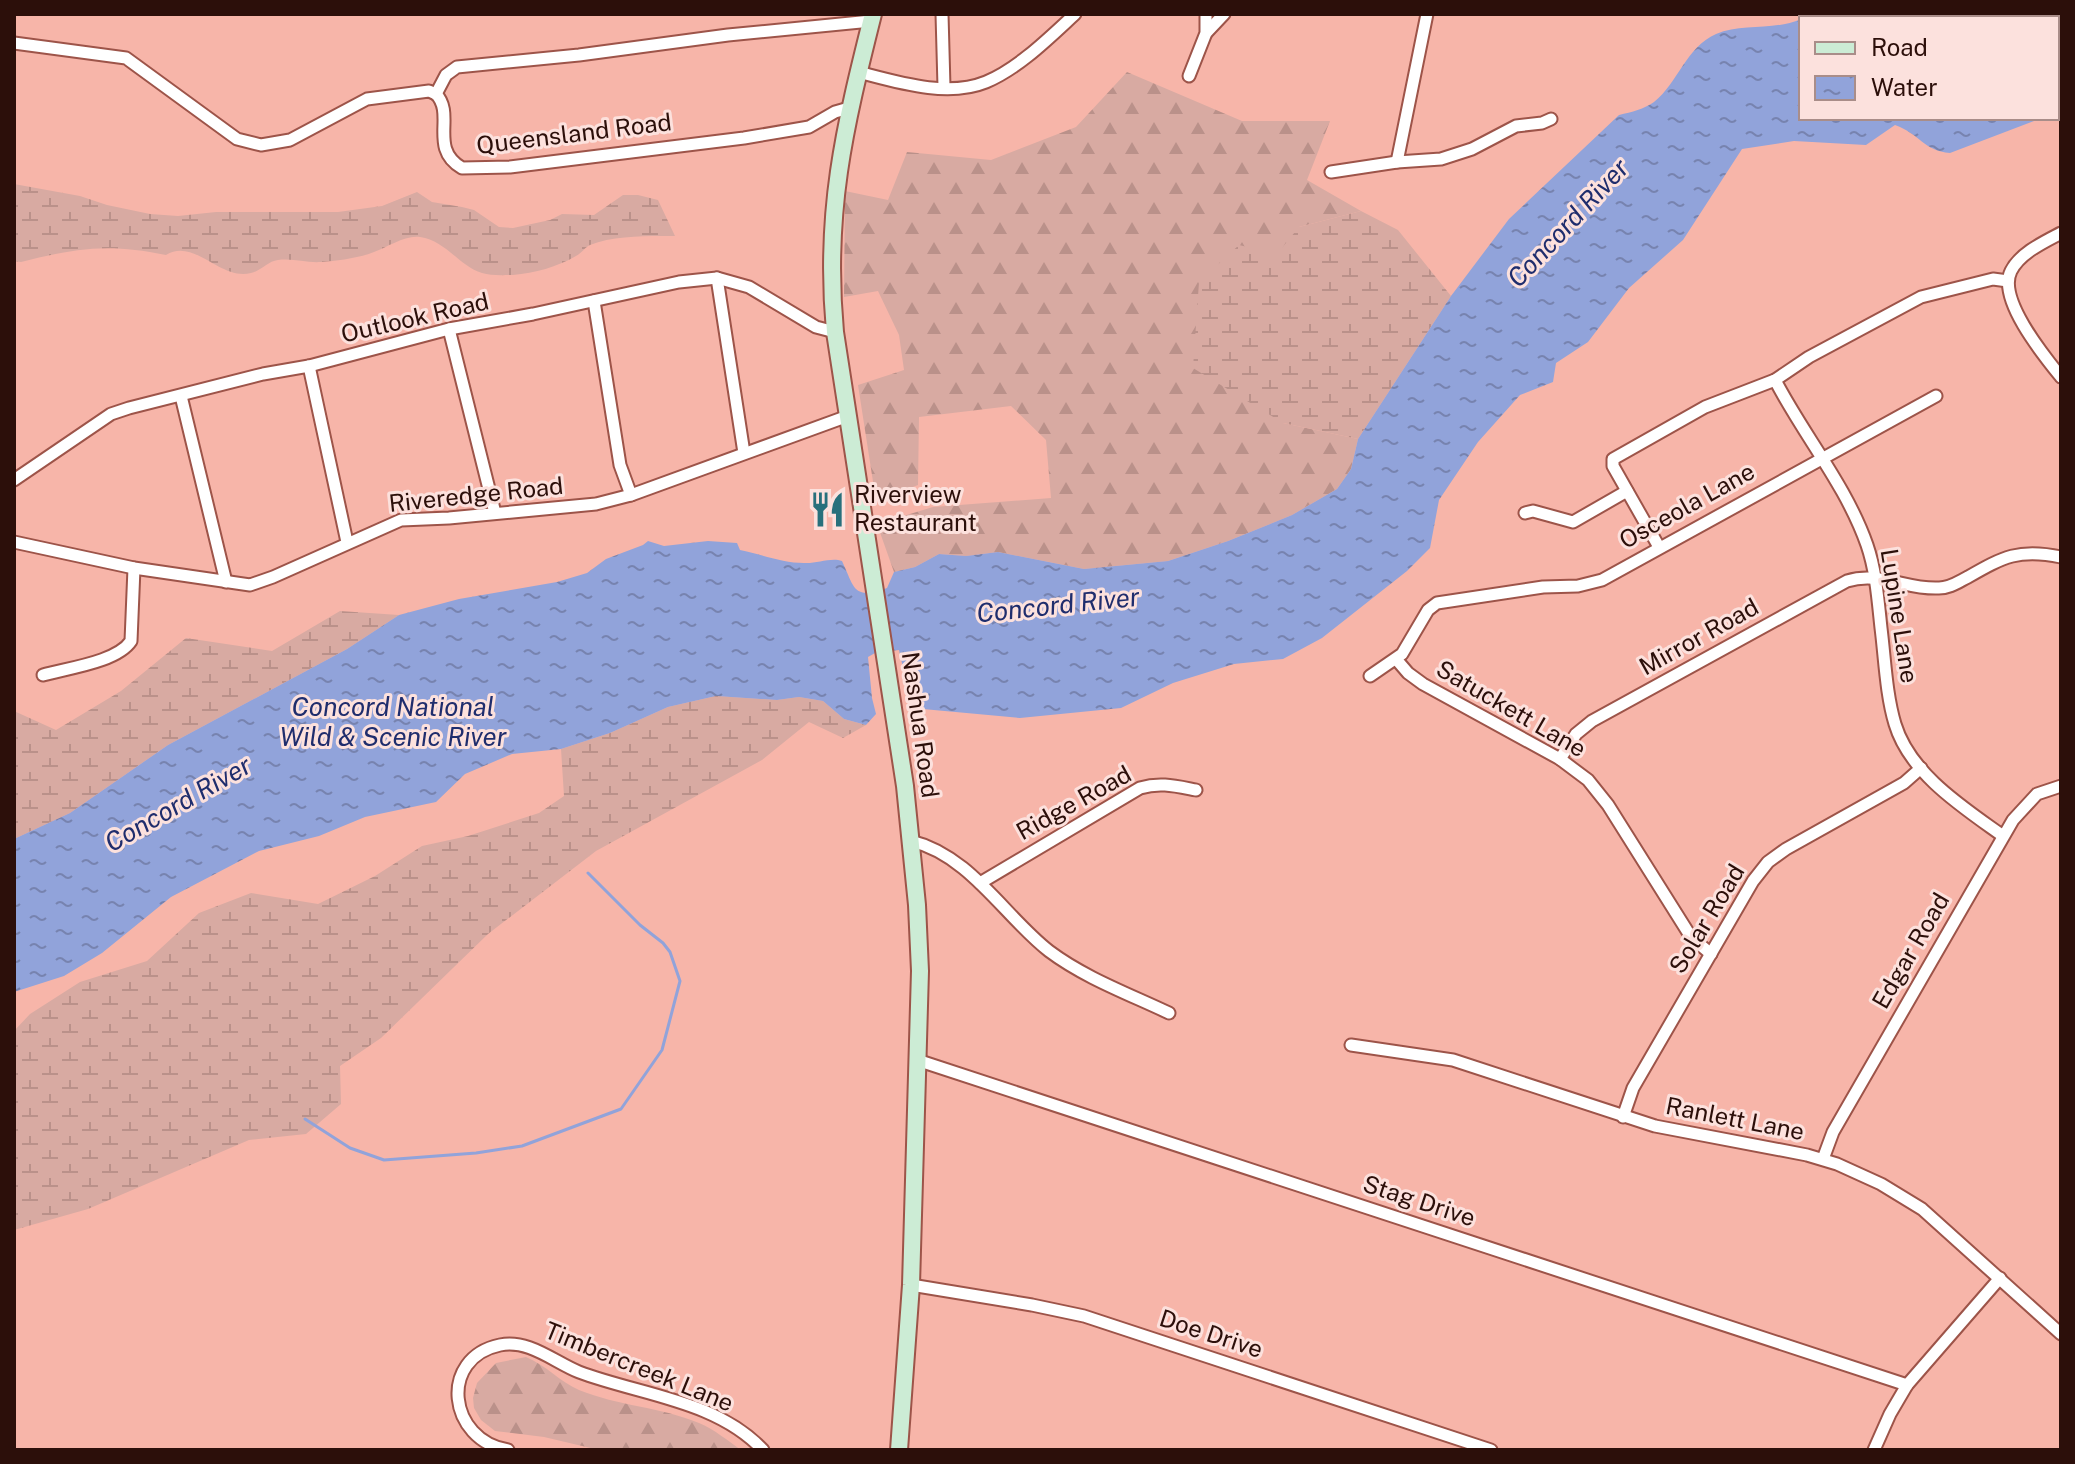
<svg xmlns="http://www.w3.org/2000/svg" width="2075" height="1464" font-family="'Public Sans',sans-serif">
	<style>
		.forest { fill: url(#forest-firs) }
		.wetland { fill: url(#wetland-marsh) }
		.water { fill: url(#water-ripples) }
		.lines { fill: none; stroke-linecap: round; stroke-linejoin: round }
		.stream { stroke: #91a3da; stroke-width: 3 }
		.street-casing { stroke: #9d5449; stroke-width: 15 }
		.secondary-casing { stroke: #9d5449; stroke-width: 20 }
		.street { stroke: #fff; stroke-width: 11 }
		.secondary { stroke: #ccecd5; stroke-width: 16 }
		.labels { text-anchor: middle; stroke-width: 6; stroke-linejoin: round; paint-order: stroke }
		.street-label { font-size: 24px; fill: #2c0f0a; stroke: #fce1dd }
		.poi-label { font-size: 24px; fill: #2c0f0a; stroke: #fce1dd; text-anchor: start }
		.water-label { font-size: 26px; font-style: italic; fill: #1f2d6d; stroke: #fce1dd }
	</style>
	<defs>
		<pattern id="forest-firs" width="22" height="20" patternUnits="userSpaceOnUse" patternTransform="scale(2)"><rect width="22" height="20" fill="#d8aaa2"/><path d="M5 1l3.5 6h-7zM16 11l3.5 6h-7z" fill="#ba918a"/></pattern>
		<pattern id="wetland-marsh" width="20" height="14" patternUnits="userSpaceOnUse" patternTransform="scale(2)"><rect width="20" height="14" fill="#d8aaa2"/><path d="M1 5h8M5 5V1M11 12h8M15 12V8" fill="none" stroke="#ba918a"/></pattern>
		<pattern id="water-ripples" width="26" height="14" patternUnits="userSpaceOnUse" patternTransform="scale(2)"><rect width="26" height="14" fill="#91a3da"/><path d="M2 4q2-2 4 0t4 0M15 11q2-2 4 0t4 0" fill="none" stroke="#7783af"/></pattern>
	</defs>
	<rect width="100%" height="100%" fill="#f7b5a9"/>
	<g class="forest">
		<polygon points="1127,72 1242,121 1330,121 1307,180 1361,211 1299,227 1283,423 1358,439 1351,469 1337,489 1292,515 1228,541 1168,561 1084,569 998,552 966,556 939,554 915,567 894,572 877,524 933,507 1051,498 1046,440 1011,406 919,417 918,485 876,501 858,385 904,370 899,335 878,291 844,297 845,191 888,200 907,152 991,160 1076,127"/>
		<path d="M526 1357C546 1365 560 1382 579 1390 618 1406 661 1407 699 1423 714 1429 728 1441 741 1450H599L544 1437 495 1431 481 1420 474 1408 473 1398 477 1383 496 1363Z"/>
	</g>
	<g class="wetland">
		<path d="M14 184 80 196 107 205 150 214 178 216 216 212H338L382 206 417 192 432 202 462 207 474 210 499 227 513 228 550 220 562 214 594 215 623 195H638L658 200 675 236C649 236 615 235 590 245 585 247 582 253 576 256 557 267 535 273 513 275 504 275 491 276 482 273 459 266 445 240 420 237 405 235 388 247 374 252 359 258 337 261 321 262 306 263 293 258 278 260 268 261 261 271 251 273 220 281 194 237 166 255 108 243 77 248 21 262L14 261Z"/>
		<polygon points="1361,211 1398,230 1451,296 1358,439 1283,423 1193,368 1199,282 1239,245 1277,254 1299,227"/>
		<polygon points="340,611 399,615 347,649 168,745 70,813 14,839 14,711 56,730 121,691 186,638 272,651"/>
		<polygon points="716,696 777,700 799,697 823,701 844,719 866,725 843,738 809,722 762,760 596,851 488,934 381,1038 340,1066 341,1104 306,1134 249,1140 88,1209 14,1230 14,1031 30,1014 80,982 147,961 199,913 251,893 318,904 375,876 422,846 468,836 539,813 564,796 561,749 610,733 668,707"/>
	</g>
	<g class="water">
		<polygon points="1978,14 2061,14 2061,111 2057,112 2057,18 1979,18"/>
		<path d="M1801 19V118H2042L1950 153C1924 151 1920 134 1895 125L1866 145 1794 141 1742 149 1683 240 1629 288 1588 342 1556 363 1553 382 1520 395 1478 442 1439 500 1430 548 1407 571 1322 638 1283 659 1234 664 1173 683 1121 708 1020 718 912 708 899 650 875 653 868 657 872 698 876 714 866 725 844 719 823 701 799 697 777 700 716 696 668 707 610 733 561 749 512 754 465 774 436 802 365 817 319 836 259 851 171 897 102 953 64 976 14 992V839L70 813 168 745 347 649 399 615 459 599 557 582 587 573 606 559 643 545 648 541 664 546 708 541 737 543 740 550C760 554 783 563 804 563 816 564 831 557 842 561 855 589 853 600 887 588L894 572 915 567 939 554 966 556 998 552 1084 569 1168 561 1228 541 1292 515 1337 489 1351 469 1358 439 1451 296 1509 219 1619 115C1632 112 1644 109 1654 102 1678 83 1686 47 1716 34 1742 23 1774 31 1801 19Z"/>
	</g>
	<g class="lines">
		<polyline class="stream" points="305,1119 350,1148 384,1160 476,1153 522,1146 621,1109 662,1050 680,981 670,952 663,943 640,925 588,873"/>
		<defs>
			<g id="street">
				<polyline points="942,14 944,87"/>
				<polyline points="1207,32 1224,14"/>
				<polyline points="14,43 126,58 237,139 261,145 290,140 367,99 429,91 436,94"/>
				<path d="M858 72C897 82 947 98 986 82 1019 68 1049 38 1075 14"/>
				<polyline points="1189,76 1206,33 1206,14"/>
				<path d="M436 94C456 115 428 148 462 168L510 167 744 138 809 127 835 112 849 108"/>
				<polyline points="436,94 446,75 457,67 579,55 728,35 871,21"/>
				<polyline points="1397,162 1427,14"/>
				<polyline points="1331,172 1397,162 1441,159 1472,149 1516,126 1542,123 1551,119"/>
				<path d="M2061 233C2044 242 2020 253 2011 271 1997 299 2044 356 2061 377"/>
				<polyline points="717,278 744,453"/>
				<polyline points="594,301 620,465 631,495"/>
				<polyline points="449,329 495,513"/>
				<polyline points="309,366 347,542"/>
				<path d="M1775 380C1804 436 1846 485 1867 545 1876 571 1878 600 1881 628 1885 660 1886 694 1895 724 1910 774 1964 808 2003 836"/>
				<polyline points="181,396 226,582"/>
				<polyline points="14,480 111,414 129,408 263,374 309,366 449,329 533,314 679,282 717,278 749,287 816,327 835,332"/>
				<polyline points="1525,513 1533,511 1573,522 1627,491"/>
				<polyline points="14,542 134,568 250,585 273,577 401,520 449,518 596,504 631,495 848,416"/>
				<polyline points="1659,547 1613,466 1613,459 1705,407 1775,380 1809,357 1921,297 1993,279 2008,281"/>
				<polyline points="1396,659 1408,673 1423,684 1560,759 1588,780 1608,805 1691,937 1711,954"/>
				<path d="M43 675C68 668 117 662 131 641L134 568"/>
				<polyline points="1370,676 1402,654 1428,610 1437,603 1543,587 1578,586 1602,580 1936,396"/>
				<path d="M1560 759 1576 734 1592 721 1847 581C1880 571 1907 590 1939 588 1950 588 1958 582 1968 577 2003 557 2019 548 2061 557"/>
				<path d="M911 841C970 855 1005 917 1049 951 1085 978 1129 994 1169 1013"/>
				<path d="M980 883 1140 788C1160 782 1175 786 1196 790"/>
				<polyline points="1351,1045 1453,1060 1655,1126 1807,1155 1837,1164 1881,1184 1922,1209 2061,1334"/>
				<polyline points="917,1060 1907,1385"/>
				<polyline points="1623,1117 1633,1088 1753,881 1768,862 1786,849 1904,783 1921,768"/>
				<polyline points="1823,1159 1833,1132 2013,820 2037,794 2061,786"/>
				<polyline points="911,1285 1032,1305 1084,1316 1491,1450"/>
				<path d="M508 1450C448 1440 438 1358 500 1345 529 1339 554 1362 579 1372 640 1395 716 1400 763 1450"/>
				<polyline points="1874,1450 1890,1414 1907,1385 2000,1278"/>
			</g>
			<path id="secondary" d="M873 14C844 129 824 213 835 332L905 786 917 905 920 971 911 1285 899 1450"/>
		</defs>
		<use href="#street" class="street-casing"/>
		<use href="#secondary" class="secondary-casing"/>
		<use href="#street" class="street"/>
		<use href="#secondary" class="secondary"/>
	</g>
	<defs>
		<symbol id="restaurant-bare" viewBox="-9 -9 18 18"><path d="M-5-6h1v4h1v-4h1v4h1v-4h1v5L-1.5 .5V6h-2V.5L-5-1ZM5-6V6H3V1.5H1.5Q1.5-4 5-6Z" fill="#28707c" stroke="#fce1dd" stroke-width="2.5" paint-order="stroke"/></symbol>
	</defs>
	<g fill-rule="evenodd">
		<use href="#restaurant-bare" x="802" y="484" width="51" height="51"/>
	</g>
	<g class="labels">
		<g class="street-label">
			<text transform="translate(574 134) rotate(-7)" y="8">Queensland Road</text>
			<text transform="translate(415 318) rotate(-13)" y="8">Outlook Road</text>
			<text transform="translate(476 495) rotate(-6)" y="8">Riveredge Road</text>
			<text transform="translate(1687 506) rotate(-29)" y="8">Osceola Lane</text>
			<text transform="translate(1899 616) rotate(81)" y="8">Lupine Lane</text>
			<text transform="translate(1699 637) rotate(-29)" y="8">Mirror Road</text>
			<text transform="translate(1511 709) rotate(30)" y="8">Satuckett Lane</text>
			<text transform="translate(920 725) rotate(82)" y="8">Nashua Road</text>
			<text transform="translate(1074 803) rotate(-29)" y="8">Ridge Road</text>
			<text transform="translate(1707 919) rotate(-59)" y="8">Solar Road</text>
			<text transform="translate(1911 951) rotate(-60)" y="8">Edgar Road</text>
			<text transform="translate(1735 1119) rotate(11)" y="8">Ranlett Lane</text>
			<text transform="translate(1419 1201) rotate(18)" y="8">Stag Drive</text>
			<text transform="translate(1211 1334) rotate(18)" y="8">Doe Drive</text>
			<text transform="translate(639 1367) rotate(22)" y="8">Timbercreek Lane</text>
		</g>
		<g class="poi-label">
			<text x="854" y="503">Riverview<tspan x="854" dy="28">Restaurant</tspan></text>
		</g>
		<g class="water-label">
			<text transform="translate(1568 223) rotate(-47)" y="9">Concord River</text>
			<text transform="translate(1058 605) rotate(-6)" y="9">Concord River</text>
			<text x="393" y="716">Concord National<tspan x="393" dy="30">Wild &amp; Scenic River</tspan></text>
			<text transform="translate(178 804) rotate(-30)" y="9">Concord River</text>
		</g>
	</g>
	<rect width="2075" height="1464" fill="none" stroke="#2c0f0a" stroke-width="32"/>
	<rect x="1799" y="16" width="260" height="104" fill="#fce1dd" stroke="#a98d89" stroke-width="2"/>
	<rect x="1815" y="42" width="40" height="12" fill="#ccecd5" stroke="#a98d89" stroke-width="2"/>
	<text x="1871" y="56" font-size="24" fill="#2c0f0a">Road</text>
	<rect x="1815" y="76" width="40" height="24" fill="url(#water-ripples)" stroke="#a98d89" stroke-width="2"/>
	<text x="1871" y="96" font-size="24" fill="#2c0f0a">Water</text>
</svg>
